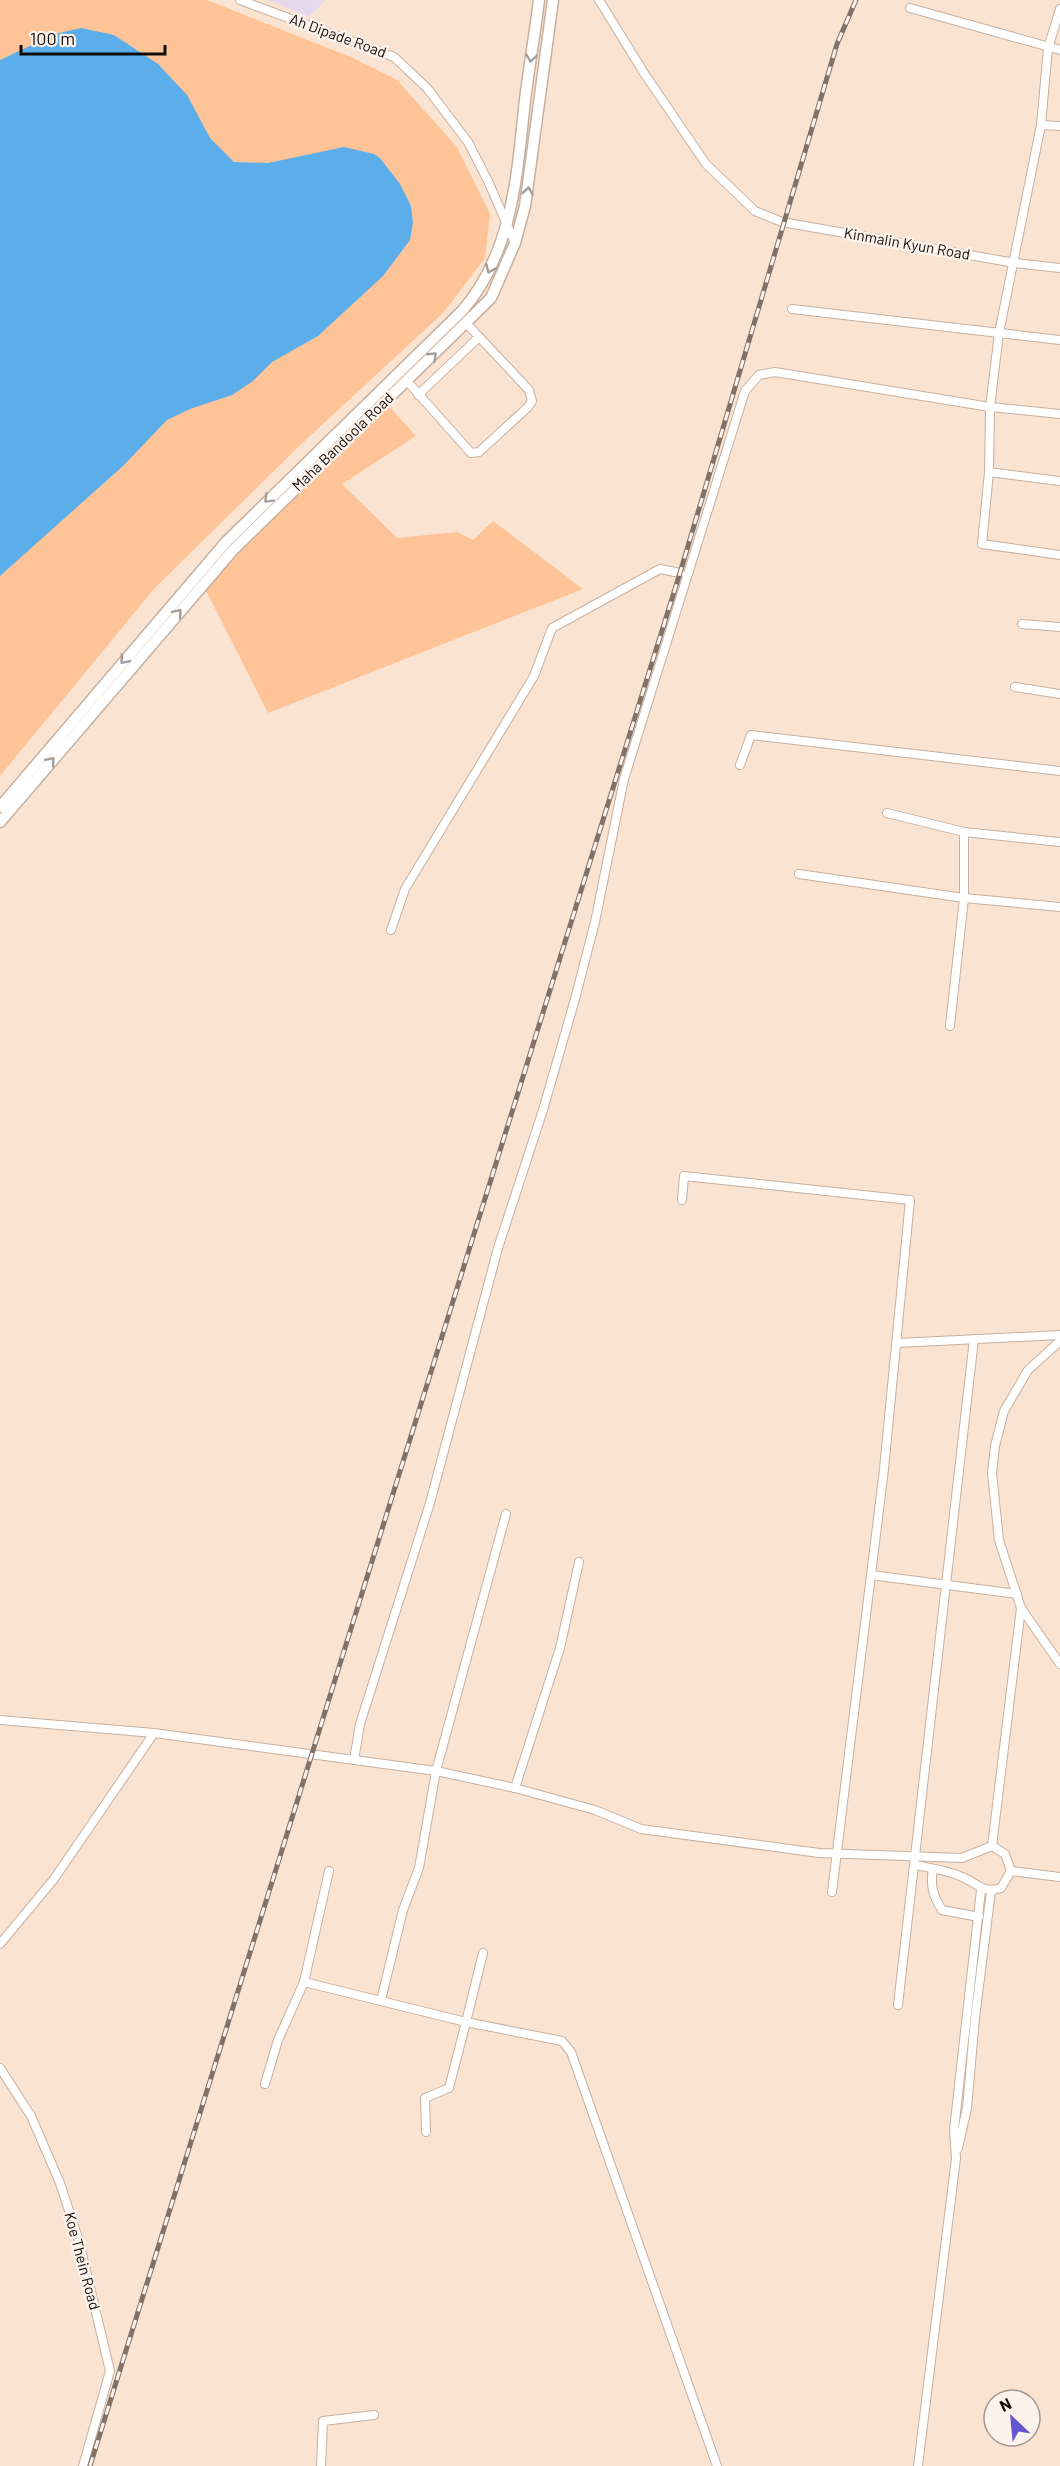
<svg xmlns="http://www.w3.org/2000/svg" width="1060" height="2466" font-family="Barlow,sans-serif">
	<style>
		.education { fill: #e6d9ec }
		.green { fill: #fec498 }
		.water { fill: #5caeea }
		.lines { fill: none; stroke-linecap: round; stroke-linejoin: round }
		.street-casing { stroke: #c6b09f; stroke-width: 10 }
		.secondary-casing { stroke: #c6b09f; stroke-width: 13 }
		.street { stroke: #fff; stroke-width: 8 }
		.secondary { stroke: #fff; stroke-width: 10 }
		.rail-casing { stroke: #817268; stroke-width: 5 }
		.rail { stroke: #fdf3ec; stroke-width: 3; stroke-dasharray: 9; stroke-linecap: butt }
		.oneway { stroke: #a19e9c }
		.labels { text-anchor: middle; stroke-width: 5; stroke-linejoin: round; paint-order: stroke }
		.street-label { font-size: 15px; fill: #130c07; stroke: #fdf3ec }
	</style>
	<rect width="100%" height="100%" fill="#fbe3d2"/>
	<polygon class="education" points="268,0 326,0 309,17"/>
	<g class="green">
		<polygon points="0,0 207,0 353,58 397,80 457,147 490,214 485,258 444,312 297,448 154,589 0,776"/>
		<polygon points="384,401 416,436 342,484 397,538 457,532 473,540 493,521 583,589 268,713 202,583"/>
	</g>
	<polygon class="water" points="81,28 114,35 158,64 187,95 210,138 234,162 268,163 344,147 374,154 380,158 400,184 411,206 413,223 410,240 383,276 318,336 272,362 253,381 232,395 190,409 167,420 124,465 0,576 0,60 55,34"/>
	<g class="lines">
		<defs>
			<g id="street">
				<polyline points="240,0 394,57 427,88 468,142 488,181 515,243"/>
				<polyline points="599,0 644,73 706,164 755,211 782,222 1015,263 1060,268"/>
				<polyline points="910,8 1060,50"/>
				<polyline points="1060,9 1048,48 1041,125 999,333 990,407 989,472 982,544 1060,555"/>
				<polyline points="1041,125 1060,126"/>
				<polyline points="792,309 1060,340"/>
				<polyline points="407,381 471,453 479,452 528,407 532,401 529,390 467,324"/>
				<polyline points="418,395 479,337"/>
				<polyline points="989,472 1060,481"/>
				<polyline points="1022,624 1060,627"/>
				<polyline points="1015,687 1060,694"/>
				<polyline points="740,765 751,735 1060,771"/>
				<polyline points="887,813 964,832 1060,842"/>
				<polyline points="799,874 964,898 1060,907"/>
				<polyline points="391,930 405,889 534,676 552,628 660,569 680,573"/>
				<polyline points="950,1026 964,898 964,832"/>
				<polyline points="682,1200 684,1176 910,1200 884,1469 832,1892"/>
				<polyline points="1060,1341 1028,1370 1004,1411 995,1446 992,1473 999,1540 1021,1608 1060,1664"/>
				<polyline points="898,1343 1060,1335"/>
				<polyline points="871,1575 1017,1594"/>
				<path d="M0 1720 154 1733 436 1771 515 1788 595 1810 641 1829 819 1853 962 1858 992 1846 1005 1854 1011 1871 1001 1888C982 1894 978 1883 962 1877 948 1870 930 1868 915 1865"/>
				<polyline points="354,1760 360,1724 430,1503 498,1248 543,1110 575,999 595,922 624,779 745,391 759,375 775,372 990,407 1060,414"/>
				<polyline points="515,1788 560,1648 579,1562"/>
				<polyline points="992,1846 1021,1608"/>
				<path d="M933 1869C930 1885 933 1896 942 1910L979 1917"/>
				<polyline points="1011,1871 1060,1877"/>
				<polyline points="0,1944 54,1879 154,1733"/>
				<polyline points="483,1953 466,2022 562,2041 571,2052 717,2466"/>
				<polyline points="304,1982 466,2022 449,2088 425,2098 426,2132"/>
				<polyline points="381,2000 403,1910 419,1868 436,1771 506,1514"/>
				<polyline points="898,2005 974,1339"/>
				<polyline points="0,2068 31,2116 60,2183 79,2241 110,2371 83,2466"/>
				<polyline points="265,2084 278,2040 304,1982 329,1871"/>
				<polyline points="958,2148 967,2108 975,2018 991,1891"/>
				<polyline points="321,2466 323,2421 374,2415"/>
				<polyline points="918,2466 956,2158 954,2130 981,1890"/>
			</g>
			<g id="secondary">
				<path d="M0 807 226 542 462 311C513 253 517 174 525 100 529 67 535 33 539 0"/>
				<polyline points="0,822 233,550 491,298 515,243 525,206 553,0"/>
			</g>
		</defs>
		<use href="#street" class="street-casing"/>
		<use href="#secondary" class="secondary-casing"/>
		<use href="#street" class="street"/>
		<use href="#secondary" class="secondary"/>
		<defs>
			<polyline id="rail" points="90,2466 680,573 837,44 856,0"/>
		</defs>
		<use href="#rail" class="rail-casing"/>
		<use href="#rail" class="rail"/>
	</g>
	<defs><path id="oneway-chevron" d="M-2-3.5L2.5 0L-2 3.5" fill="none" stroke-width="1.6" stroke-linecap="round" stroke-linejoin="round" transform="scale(1.5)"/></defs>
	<g class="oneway">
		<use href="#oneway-chevron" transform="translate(531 58) rotate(98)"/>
		<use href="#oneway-chevron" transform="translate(528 191) rotate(-81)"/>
		<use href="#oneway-chevron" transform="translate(490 269) rotate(113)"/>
		<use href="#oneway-chevron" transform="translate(433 356) rotate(-44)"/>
		<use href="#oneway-chevron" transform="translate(268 499) rotate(135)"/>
		<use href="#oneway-chevron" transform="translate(178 613) rotate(-50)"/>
		<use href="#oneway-chevron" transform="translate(124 660) rotate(130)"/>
		<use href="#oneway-chevron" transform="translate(51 761) rotate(-50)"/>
	</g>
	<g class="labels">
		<g class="street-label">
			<text transform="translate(338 36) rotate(20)" y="5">Ah Dipade Road</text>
			<text transform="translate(907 244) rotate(10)" y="5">Kinmalin Kyun Road</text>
			<text transform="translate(343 442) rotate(-44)" y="5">Maha Bandoola Road</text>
			<text transform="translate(82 2261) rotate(75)" y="5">Koe Thein Road</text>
		</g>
	</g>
	<g transform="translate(1012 2418) rotate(334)"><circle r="28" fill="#fdf3ec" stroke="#9f9790" stroke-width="1.5"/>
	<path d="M0-4.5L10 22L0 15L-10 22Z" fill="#6356cf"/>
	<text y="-9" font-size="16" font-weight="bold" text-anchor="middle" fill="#130c07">N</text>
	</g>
	<path d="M21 45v9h144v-9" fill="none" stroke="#130c07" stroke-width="3"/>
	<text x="30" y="45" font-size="18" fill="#130c07" stroke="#fdf3ec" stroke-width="4.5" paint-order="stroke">100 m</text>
</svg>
